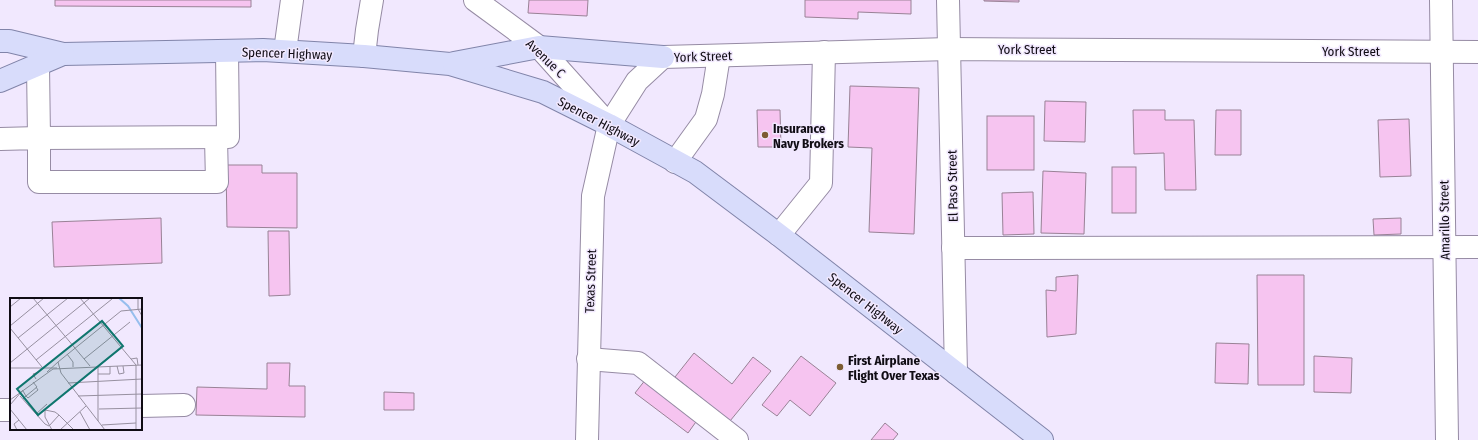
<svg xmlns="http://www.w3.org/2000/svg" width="1478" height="440" font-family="'Fira Sans Condensed',sans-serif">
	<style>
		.building { fill: #f6c4f0; stroke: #998296 }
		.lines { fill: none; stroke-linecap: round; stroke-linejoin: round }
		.minor-casing { stroke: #968ba4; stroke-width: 24 }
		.major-casing { stroke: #8184a9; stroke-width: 24 }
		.minor { stroke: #fff; stroke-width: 22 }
		.major { stroke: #d8dcfb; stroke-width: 22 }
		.poi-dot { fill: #7c5c32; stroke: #f1e8fe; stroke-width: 1.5 }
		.labels { text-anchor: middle; stroke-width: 3; stroke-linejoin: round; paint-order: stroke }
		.street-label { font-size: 13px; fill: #100c14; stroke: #f1e8fe }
		.poi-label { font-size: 13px; font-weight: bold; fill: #100c14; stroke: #f1e8fe; text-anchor: start }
		.inset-river { fill: none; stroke: #96beee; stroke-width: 2 }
		.inset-road { fill: none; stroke: #9790a0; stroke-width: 1 }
		.view { fill: #0f766e; fill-opacity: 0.15; stroke: #0f766e; stroke-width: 2 }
		.inset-edge { fill: none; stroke: #100c14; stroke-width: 2 }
	</style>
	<rect width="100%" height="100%" fill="#f1e8fe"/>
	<g class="building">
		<polygon points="55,0 251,0 251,7 55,6"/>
		<polygon points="529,0 588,0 587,16 528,13"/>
		<polygon points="805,0 911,0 911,14 858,12 858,19 805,17"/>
		<polygon points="984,0 1019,0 1019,2 984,1"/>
		<polygon points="850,86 919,88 914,234 869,232 872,148 848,147"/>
		<polygon points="1045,101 1086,102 1085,142 1044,141"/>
		<polygon points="757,110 780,110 781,147 758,147"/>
		<polygon points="1133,110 1165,110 1165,120 1194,120 1196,190 1165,190 1164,153 1134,154"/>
		<polygon points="1216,110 1241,110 1241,155 1215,155"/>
		<rect x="987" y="116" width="47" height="54"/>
		<polygon points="1409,119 1411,176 1380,177 1378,120"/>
		<polygon points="226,165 262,165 262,173 297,173 297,228 227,227"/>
		<rect x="1112" y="167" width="24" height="46"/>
		<polygon points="1043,171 1086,173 1084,234 1041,233"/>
		<polygon points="1033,192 1034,234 1003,235 1002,193"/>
		<polygon points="161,218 162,263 54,267 52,222"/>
		<polygon points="1401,218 1401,234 1374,235 1373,219"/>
		<polygon points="268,231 289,231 290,295 269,296"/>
		<polygon points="1078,275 1076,334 1047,337 1046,290 1056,291 1056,277"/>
		<polygon points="1257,275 1304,275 1304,385 1258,385"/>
		<polygon points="1216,343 1249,344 1248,384 1215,383"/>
		<polygon points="694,353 732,384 753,357 771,371 730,421 675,377"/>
		<polygon points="801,356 836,383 810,416 790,400 777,416 762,405"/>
		<polygon points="1314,356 1352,358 1351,393 1314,392"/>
		<polygon points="267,363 290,363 289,386 305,386 305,417 196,415 197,387 267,389"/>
		<polygon points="646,379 698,419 688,433 635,393"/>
		<polygon points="384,392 414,393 414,410 384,410"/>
		<polygon points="885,423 898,434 893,440 871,440"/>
	</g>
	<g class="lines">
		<defs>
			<g id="minor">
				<polyline points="475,0 539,47 609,125"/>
				<polyline points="948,0 956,373"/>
				<polyline points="1441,0 1447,440"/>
				<polyline points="285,51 292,0"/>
				<polyline points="364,56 367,30 372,0"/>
				<polyline points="38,66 39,138 228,137 227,51"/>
				<polyline points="0,139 39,138 39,182 217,182 216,138"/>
				<polyline points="675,162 706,119 713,94 719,56"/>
				<polyline points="779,235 821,183 824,52"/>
				<polyline points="953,248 1478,247"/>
				<polyline points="588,359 638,363 737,440"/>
				<polyline points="141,406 184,405"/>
				<polyline points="0,410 11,410"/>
				<polyline points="587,440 593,196 609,125 637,81 663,57 949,49 1478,52"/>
			</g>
			<g id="major">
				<polyline points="0,41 9,41 63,54 263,50 364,56 450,64 543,92 609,125 695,172 779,235 1042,440"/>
				<polyline points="454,63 539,47 663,57"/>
				<polyline points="0,81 63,54"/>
			</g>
		</defs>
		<use href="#minor" class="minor-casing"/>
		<use href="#major" class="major-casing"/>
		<use href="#minor" class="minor"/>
		<use href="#major" class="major"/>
	</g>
	<g class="poi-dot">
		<circle cx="765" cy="135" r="4"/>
		<circle cx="840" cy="367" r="4"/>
	</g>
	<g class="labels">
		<g class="street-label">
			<text x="1027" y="54">York Street</text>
			<text x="1351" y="56">York Street</text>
			<text transform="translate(287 53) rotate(2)" y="5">Spencer Highway</text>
			<text transform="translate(703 56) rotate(-2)" y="5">York Street</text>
			<text transform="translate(546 58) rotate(44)" y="5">Avenue C</text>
			<text transform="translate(599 121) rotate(28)" y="5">Spencer Highway</text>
			<text transform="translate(952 186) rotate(-91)" y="5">El Paso Street</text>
			<text transform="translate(1444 220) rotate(-91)" y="5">Amarillo Street</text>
			<text transform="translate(590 281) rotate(-88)" y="5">Texas Street</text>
			<text transform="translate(866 303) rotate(38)" y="5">Spencer Highway</text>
		</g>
		<g class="poi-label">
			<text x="773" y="133">Insurance<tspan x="773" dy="15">Navy Brokers</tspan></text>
			<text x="848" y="365">First Airplane<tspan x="848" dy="15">Flight Over Texas</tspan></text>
		</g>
	</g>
	<g transform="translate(10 298)">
		<rect width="132" height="132" fill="#f1e8fe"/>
		<path class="inset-river" d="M109 0 118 8 132 30"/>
		<path class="inset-road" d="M23 0 80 68M70 0 126 67V132M128 0V11L132 18M0 9 11 0M0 28 34 0M0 30 32 69M8 40 58 0M57 56 63 64V69M74 61 120 24M121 61 127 60 128 67M26 62 102 1M0 65 80 0M107 68 109 76 114 75 113 68M0 70H47M37 74 48 64M88 76H100V68M26 81 23 76 29 74M58 85 132 81M13 93 16 98 27 89 23 84M10 98 35 126 39 128 49 117 64 132M68 98 132 96M13 101 16 98 18 100 28 92 26 89M0 102 43 71 132 67M0 107 13 92M0 111 17 132M89 111 132 110M70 114 80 132M26 116 37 106M88 123V68L111 50M92 127 126 125M7 132 4 126 9 122M42 132 35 119V112L45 114 49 117M50 132 76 108M95 132 51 75 48 64 111 13 132 11"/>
		<path class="view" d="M92 23 113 48 28 117 7 91Z"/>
		<rect width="132" height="132" class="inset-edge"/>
	</g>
</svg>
